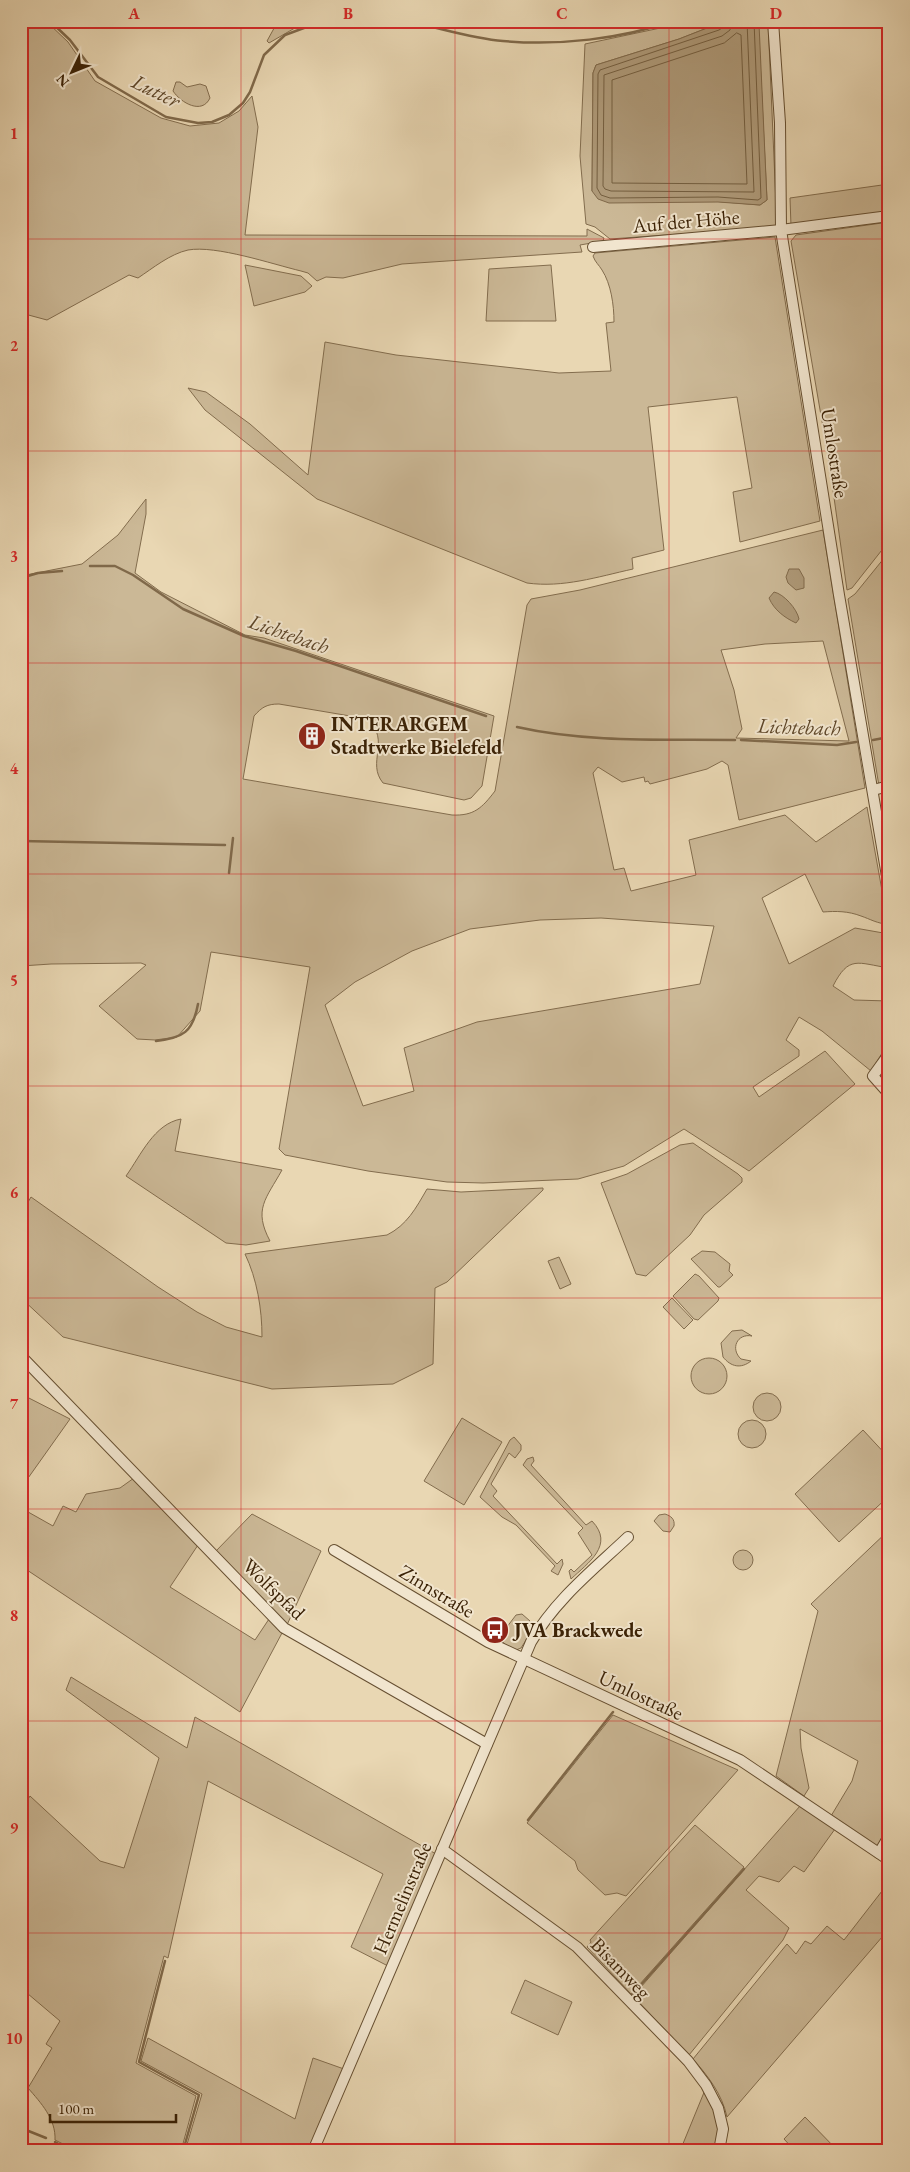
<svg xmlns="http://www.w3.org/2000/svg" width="910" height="2172" font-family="'EB Garamond',serif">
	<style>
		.green { fill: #cbb896; stroke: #836d4e; fill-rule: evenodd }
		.water { fill: #ae9978; stroke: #80694a }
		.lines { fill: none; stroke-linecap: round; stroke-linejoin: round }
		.shore { stroke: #745e3f; stroke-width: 1 }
		.stream { stroke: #80694a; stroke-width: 2.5 }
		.minor-casing { stroke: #664f31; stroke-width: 12 }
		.minor { stroke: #f1e5ce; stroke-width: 10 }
		.grid { fill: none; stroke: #d62828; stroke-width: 1; stroke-opacity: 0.55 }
		.labels { text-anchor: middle; stroke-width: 4; stroke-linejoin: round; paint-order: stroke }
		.street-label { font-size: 20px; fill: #3b2206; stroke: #f1e5ce }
		.poi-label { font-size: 20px; font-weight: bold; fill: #3b2206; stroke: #f1e5ce; text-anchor: start }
		.water-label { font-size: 21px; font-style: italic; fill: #5e4628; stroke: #f1e5ce }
		.neatline { fill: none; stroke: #d62828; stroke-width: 2 }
		.grid-label { font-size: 16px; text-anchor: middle; font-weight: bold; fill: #d62828 }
	</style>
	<rect width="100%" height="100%" fill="#e9d7b3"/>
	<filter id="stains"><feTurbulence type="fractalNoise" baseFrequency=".004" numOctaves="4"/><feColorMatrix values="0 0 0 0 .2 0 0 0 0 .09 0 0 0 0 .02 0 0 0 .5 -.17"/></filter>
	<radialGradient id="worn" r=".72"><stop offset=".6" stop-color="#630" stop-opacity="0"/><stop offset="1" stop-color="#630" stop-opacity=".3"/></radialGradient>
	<g class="green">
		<path d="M21 21H46L68 42 95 81 161 118 190 126 219 123 239 111 252 96 258 127 245 235 587 236V229L604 238 603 241 580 245 582 252 402 264 343 278 326 277 317 281 308 273 301 271C272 264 216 245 188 250 170 254 153 268 138 278L129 275 47 320 21 313Z"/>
		<polygon points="278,21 323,21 300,25 269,43 267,41"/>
		<polygon points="682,21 725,21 679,39 596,65 593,73 592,191 760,205 767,200 758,21 768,21 777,227 610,239 595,227 586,224 580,156 585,44 665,27"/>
		<path d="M176 82H180L187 87 200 84 206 86 210 98C202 115 181 103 173 91Z"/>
		<polygon points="889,184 889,213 791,226 790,198"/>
		<polygon points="889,222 889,541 852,588 847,590 829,462 791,241 796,235"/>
		<path d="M775 237 820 521 740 542 733 492 752 488 737 397 648 407 664 550 632 558 633 569C597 577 563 588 527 583L317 499 205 410 188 388 206 392 250 424 308 475 325 342 396 355 559 373 611 371 606 323 614 322C614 305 611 284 602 270 599 265 595 262 593 256L595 253Z"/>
		<polygon points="245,265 301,276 312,286 305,292 254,306"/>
		<polygon points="551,265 556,321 486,321 489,269"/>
		<path d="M146 499V514L135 573 161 592 245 635 264 638 494 716 482 786 471 798 464 800 383 783C366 762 391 742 368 719L279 704C267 704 262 707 254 716L243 779 452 815C474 816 482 808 495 791L527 605 531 599 580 590 823 530 865 788 739 820 728 765 722 761 707 769 650 784 648 781 645 782 644 777 622 782 598 767 593 773 614 870 624 868 631 891 696 875 689 840 785 815 816 842 867 807 888 924C878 924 870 919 861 916 848 911 836 911 823 912L805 874 762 898 789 964 855 928 889 934V968C857 963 849 955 833 986L854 1000 889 1001 887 1045 871 1071 822 1031 799 1017 786 1040 799 1050V1056L753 1087 759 1097 825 1051 855 1084 749 1171 684 1129 624 1166 578 1179 483 1183 447 1182 368 1171 285 1155 279 1149 310 967 211 952 200 1011 177 1037 155 1040 137 1039 99 1006 146 965 141 963 51 964 21 966V576L82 564 118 535ZM823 641 849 741 736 738 742 729 734 690 721 650 765 644ZM601 918 714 926 700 984 477 1022 404 1048 414 1091 363 1106 325 1005 355 982 412 951 470 929 540 920Z"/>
		<polygon points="889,552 889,783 879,786 848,599 855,594"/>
		<path d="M181 1119 175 1151 282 1170C266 1199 253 1209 270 1241L246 1245 226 1243 126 1176C141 1155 154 1124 181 1119Z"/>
		<polygon points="693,1143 738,1174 742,1178 742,1182 704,1215 690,1235 646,1276 636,1274 601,1183 627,1174 680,1145"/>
		<path d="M543 1188V1190L447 1282 435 1288 433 1364 393 1384 272 1389 63 1337 21 1298V1214L31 1197 158 1287 197 1312 226 1327 262 1337C262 1309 257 1279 245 1254L387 1235C407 1225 416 1208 427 1189L461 1192Z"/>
		<polygon points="702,1251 715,1252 730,1264 729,1271 733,1275 720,1287 718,1287 691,1259"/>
		<polygon points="559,1257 571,1284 560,1289 548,1261"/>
		<polygon points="695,1274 699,1276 719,1298 718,1301 698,1320 694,1319 673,1296"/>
		<polygon points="672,1298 693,1320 684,1329 663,1307"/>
		<path d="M742 1330 752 1336C737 1333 730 1349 741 1359L751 1361C741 1369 731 1367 723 1357L721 1343 732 1331Z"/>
		<circle cx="709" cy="1376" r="18"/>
		<circle cx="767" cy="1407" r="14"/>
		<polygon points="21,1394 70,1419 21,1488"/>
		<polygon points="462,1418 502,1442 464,1505 424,1481"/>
		<circle cx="752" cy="1434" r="14"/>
		<polygon points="863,1430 889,1458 889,1496 839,1542 795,1494"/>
		<polygon points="514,1437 521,1445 521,1450 515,1458 509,1453 491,1484 497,1491 493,1496 557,1564 562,1559 563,1564 558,1575 551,1571 555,1566 516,1525 502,1517 480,1497 510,1440"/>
		<path d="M533 1457 534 1461 531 1465 586 1525 592 1521C615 1545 588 1563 571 1579L569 1571 571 1569 574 1572 592 1555 578 1533 583 1528 523 1465 527 1459Z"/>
		<polygon points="134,1478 198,1545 170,1587 255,1640 269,1619 282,1633 240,1712 21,1566 21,1508 53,1526 63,1506 76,1512 86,1494 120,1488"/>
		<polygon points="252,1514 321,1551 286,1627 215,1552"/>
		<path d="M665 1514C671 1516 675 1519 674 1526L670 1532 663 1531 654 1521 659 1515Z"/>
		<polygon points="889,1530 889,1830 878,1847 831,1816 852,1781 858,1761 800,1729 801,1748 809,1788 804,1796 776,1776 818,1611 811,1604"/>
		<circle cx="743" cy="1560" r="10"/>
		<polygon points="522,1614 530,1621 533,1629 521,1648 516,1650 504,1644 500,1636 516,1615"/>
		<path d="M71 1677 187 1748 195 1717 436 1854 388 1966 351 1947 383 1874 208 1781 168 1958 164 1956 136 2063 196 2096 181 2151H77L55 2140C56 2119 41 2103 28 2088L52 2048 46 2044 60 2021 21 1988V1810L30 1796 100 1861 124 1868 159 1758 66 1690Z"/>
		<polygon points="613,1715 738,1770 626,1896 617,1893 605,1895 578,1870 575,1861 527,1823"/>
		<polygon points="800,1806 835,1829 804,1872 794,1866 779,1882 759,1876 746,1890 789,1928 783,1940 689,2055 633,1996"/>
		<polygon points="695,1825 744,1867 631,1994 587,1947 591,1942 590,1940"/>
		<path d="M889 1882V1929L727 2117C722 2094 708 2076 693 2059L787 1944 796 1954 805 1941 811 1944 827 1926 844 1940Z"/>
		<polygon points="525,1980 572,2002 558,2035 511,2013"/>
		<polygon points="148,2038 295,2119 313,2058 344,2069 308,2151 185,2151 202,2094 141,2061"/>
		<path d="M705 2090C718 2116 721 2122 716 2151H680Z"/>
		<polygon points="805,2117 838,2151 795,2151 784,2139"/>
	</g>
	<g class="water">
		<polygon points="725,21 758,21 759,24 767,200 760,205 718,202 609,203 598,199 592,191 593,73 596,65 679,39"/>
		<polygon points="789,569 799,569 804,578 804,588 796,590 788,583 786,577"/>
		<path d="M774 592C784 594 797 609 799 619L796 623C785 618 774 610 769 598Z"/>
	</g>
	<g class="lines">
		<g class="shore">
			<polyline points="726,21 725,26 719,30 600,70 598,74 597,188 601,195 610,198 718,197 758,200 761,198 754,21"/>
			<polyline points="732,21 730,30 722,36 604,75 603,186 605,189 611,191 754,192 747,21"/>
			<polygon points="737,33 741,35 747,184 612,183 612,80 724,43"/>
		</g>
		<g class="stream">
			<polyline points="50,21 70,40 98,77 166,117 198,123 212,122 229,115 243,103 250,92 264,55 285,35 312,25 350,21"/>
			<path d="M405 21C438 27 469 38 503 41 559 46 620 39 674 21"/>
			<polyline points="90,566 115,566 133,575 183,609 244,636 296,651 486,716"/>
			<polyline points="21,578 38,573 62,571"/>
			<path d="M517 727C588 743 663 739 735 740"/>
			<polyline points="741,740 837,745 856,742"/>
			<polyline points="873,740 889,737"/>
			<polyline points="21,841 225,845"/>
			<polyline points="229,873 233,838"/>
			<path d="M156 1041C183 1038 193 1032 198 1004"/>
			<polyline points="528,1820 613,1712"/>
			<polyline points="165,1961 139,2062 199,2095 183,2151"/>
			<polyline points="631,1996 744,1869"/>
			<polyline points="21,2128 46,2138"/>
			<polyline points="55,2142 71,2151"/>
		</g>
		<defs>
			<g id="minor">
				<polyline points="773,21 780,123 781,230 839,595 889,888"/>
				<polyline points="593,247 781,230 889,216"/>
				<polyline points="873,790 889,786"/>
				<polyline points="889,1054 873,1076 889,1094"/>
				<polyline points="21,1356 284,1628 487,1744"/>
				<polyline points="334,1550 488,1642 740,1760 889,1860"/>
				<polyline points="442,1849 577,1947 688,2061 706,2085 718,2108 723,2129 719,2151"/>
				<polyline points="879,1853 889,1836"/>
				<path d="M313 2151 531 1642C555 1600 593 1570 628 1537"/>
			</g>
		</defs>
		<use href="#minor" class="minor-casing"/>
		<use href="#minor" class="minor"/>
	</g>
	<path class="grid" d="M241 21V2151M455 21V2151M669 21V2151M21 239H889M21 451H889M21 663H889M21 874H889M21 1086H889M21 1298H889M21 1509H889M21 1721H889M21 1933H889"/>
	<defs>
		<symbol id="building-disc" viewBox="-11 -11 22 22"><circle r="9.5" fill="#8f2418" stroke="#f1e5ce"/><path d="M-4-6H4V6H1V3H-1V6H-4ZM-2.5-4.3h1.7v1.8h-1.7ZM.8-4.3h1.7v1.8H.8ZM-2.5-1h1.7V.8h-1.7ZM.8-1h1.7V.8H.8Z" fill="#fff"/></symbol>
		<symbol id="bus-disc" viewBox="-11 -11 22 22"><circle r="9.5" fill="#8f2418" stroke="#f1e5ce"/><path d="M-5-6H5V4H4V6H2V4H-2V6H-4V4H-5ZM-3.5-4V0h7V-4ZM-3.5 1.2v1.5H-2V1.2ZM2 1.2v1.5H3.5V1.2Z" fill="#fff"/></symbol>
	</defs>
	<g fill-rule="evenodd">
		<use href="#building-disc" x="296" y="720" width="32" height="32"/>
		<use href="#bus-disc" x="479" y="1614" width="32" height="32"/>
	</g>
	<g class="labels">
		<g class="street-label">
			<text transform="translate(686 221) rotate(-5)" y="7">Auf der Höhe</text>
			<text transform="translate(835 453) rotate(81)" y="7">Umlostraße</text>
			<text transform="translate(274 1589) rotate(44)" y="7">Wolfspfad</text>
			<text transform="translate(437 1591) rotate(31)" y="7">Zinnstraße</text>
			<text transform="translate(641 1695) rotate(25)" y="7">Umlostraße</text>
			<text transform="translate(402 1898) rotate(-67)" y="7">Hermelinstraße</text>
			<text transform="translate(621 1968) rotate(46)" y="7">Bisamweg</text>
		</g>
		<g class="poi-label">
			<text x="331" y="731">INTERARGEM<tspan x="331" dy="23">Stadtwerke Bielefeld</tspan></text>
			<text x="514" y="1637">JVA Brackwede</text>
		</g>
		<g class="water-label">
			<text transform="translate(156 91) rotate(26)" y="7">Lutter</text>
			<text transform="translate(289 634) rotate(19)" y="7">Lichtebach</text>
			<text transform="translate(799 727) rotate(2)" y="7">Lichtebach</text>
		</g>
	</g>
	<rect width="910" height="2172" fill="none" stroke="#e9d7b3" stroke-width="55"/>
	<g transform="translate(72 72) rotate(227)" stroke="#f1e5ce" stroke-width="4" paint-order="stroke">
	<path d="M0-4L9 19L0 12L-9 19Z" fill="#3b2206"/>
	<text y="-8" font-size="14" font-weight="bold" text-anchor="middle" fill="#3b2206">N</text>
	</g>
	<path d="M50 2114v8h126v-8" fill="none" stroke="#3b2206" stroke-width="2.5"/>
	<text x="58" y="2114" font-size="15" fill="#3b2206" stroke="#f1e5ce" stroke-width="4" paint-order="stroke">100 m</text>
	<rect x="28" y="28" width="854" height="2116" class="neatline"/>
	<g class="grid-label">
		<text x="134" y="19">A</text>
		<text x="348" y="19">B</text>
		<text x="562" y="19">C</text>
		<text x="776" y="19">D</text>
		<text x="14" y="139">1</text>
		<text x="14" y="351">2</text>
		<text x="14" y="562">3</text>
		<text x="14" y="774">4</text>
		<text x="14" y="986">5</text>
		<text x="14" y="1198">6</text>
		<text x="14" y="1409">7</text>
		<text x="14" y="1621">8</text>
		<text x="14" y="1833">9</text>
		<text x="14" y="2044">10</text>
	</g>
	<rect width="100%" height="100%" filter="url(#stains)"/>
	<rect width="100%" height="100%" fill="url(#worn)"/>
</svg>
